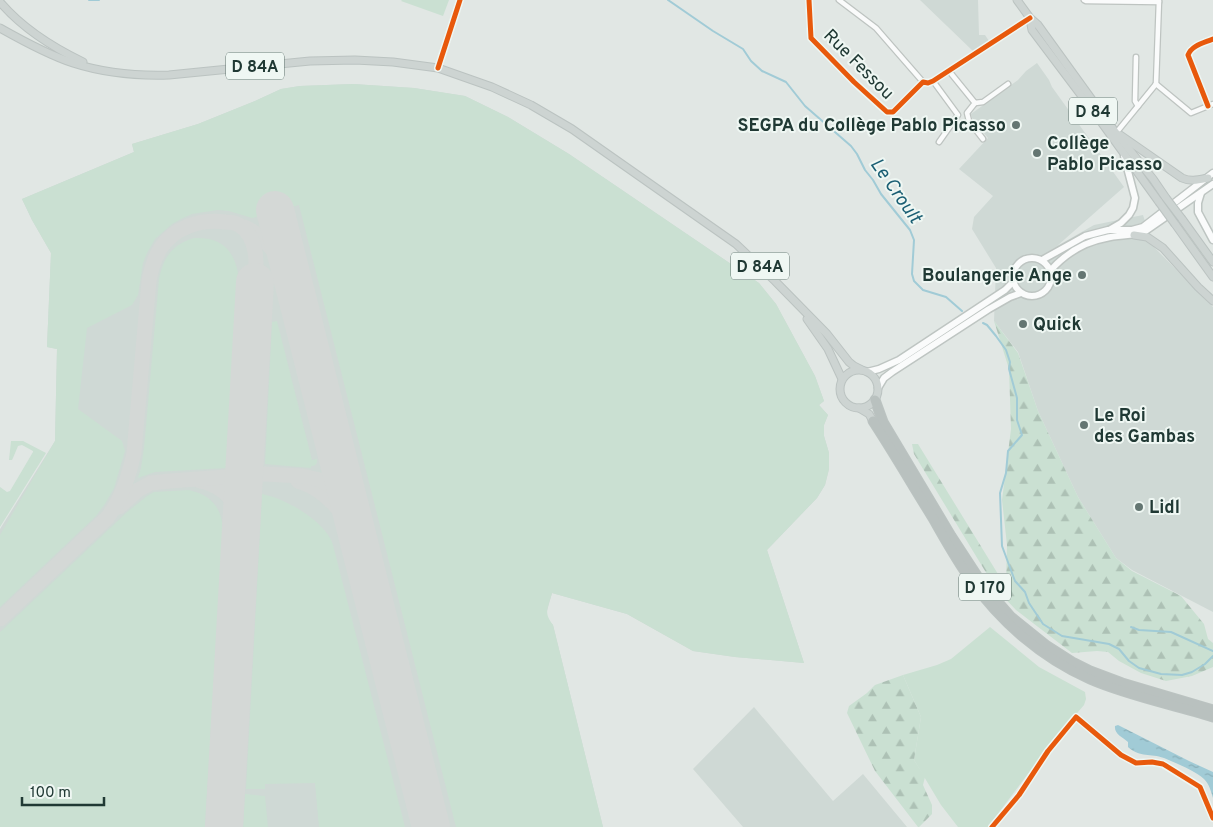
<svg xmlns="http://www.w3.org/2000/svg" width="1213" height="827" font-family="Overpass,sans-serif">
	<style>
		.built { fill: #cfd9d5 }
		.green { fill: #cae0d2 }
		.forest { fill: url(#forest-firs) }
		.water { fill: url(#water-ripples) }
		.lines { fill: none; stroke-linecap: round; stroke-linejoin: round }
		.stream { stroke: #a1cbd6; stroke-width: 2 }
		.taxiway { stroke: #d4d8d6; stroke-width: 15 }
		.runway { stroke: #d4d8d6; stroke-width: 38 }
		.street-casing { stroke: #bec4c1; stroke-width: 7 }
		.secondary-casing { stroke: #bec5c2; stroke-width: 9 }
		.primary-casing { stroke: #bbc3c1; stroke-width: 9 }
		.highway-casing { stroke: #bbc3c1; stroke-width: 11 }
		.street { stroke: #fafbfb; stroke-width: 4.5 }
		.secondary { stroke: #fafbfb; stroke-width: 6 }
		.primary { stroke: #cdd4d2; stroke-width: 7 }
		.highway { stroke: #b9c1bf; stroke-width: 9 }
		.primary-bridge-casing { stroke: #bbc3c1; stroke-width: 9; stroke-linecap: butt }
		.primary-bridge { stroke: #cdd4d2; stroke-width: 7 }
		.cycleway-casing { stroke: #eff7f3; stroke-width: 8 }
		.cycleway { stroke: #e8590c; stroke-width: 5 }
		.poi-dot { fill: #647672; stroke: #eff7f3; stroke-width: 2 }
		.labels { text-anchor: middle; stroke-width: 4; stroke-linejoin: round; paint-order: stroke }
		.shield { fill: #eff7f3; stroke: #5e726d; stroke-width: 1 }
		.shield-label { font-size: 16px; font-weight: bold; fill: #203934 }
		.street-label { font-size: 18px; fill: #203934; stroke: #eff7f3 }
		.poi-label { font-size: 18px; font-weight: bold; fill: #203934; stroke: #eff7f3; text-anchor: start }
		.water-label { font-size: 19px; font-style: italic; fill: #1b5f74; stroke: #eff7f3 }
	</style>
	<defs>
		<pattern id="forest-firs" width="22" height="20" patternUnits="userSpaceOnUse" patternTransform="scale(1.25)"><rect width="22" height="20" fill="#cae0d2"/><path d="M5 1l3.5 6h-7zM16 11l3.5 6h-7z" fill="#adc1b5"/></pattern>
		<pattern id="water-ripples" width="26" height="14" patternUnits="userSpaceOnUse" patternTransform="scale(1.25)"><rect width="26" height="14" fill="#a1cbd6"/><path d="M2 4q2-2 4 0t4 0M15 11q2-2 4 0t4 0" fill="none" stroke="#8aafb8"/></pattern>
	</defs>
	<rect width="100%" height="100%" fill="#e1e7e4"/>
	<g class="built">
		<polygon points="920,0 978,0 979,35 985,35 989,41 974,52"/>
		<polygon points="1037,63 1049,80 1052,87 1124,187 1057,246 1094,225 1143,215 1153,246 1213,307 1213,612 1132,570 1116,558 1078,497 1038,411 1018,352 994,321 996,268 972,229 974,217 993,196 959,169 988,138 972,118 971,114 1018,80 1026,71"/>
		<polygon points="353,84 414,88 465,96 508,117 569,154 759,283 776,304 815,376 824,401 819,405 828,415 824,425 824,436 829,453 829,469 825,485 817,498 767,550 804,663 735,657 693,651 627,614 552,593 547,611 547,618 553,625 603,827 0,827 0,529 55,441 57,349 47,347 51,253 32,220 22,199 134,152 132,144 198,124 255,101 281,89 300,86"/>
		<polygon points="754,707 833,801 863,774 907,827 743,827 693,769"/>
	</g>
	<g class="green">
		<polygon points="402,0 449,0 443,16 401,1"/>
		<path d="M353 84 414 88 465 96 508 117 569 154 759 283 776 304 815 376 824 401 819 405 828 415 824 425V436L829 453V469L825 485 817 498 767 550 804 663 735 657 693 651 627 614 552 593C548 608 543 612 553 625L603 827H456L299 205 252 218 229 211 218 210 192 214 181 219 172 224 155 239 147 253 143 263 138 295 132 305 87 328 78 409 122 441 125 451 114 488 105 504 96 516 0 607V535L55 441 57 349 47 347 51 253 32 220 22 199 134 152 132 144 198 124 255 101 281 89 300 86Z"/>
		<path d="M194 238C220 237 233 248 238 273L227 468 155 472 138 478 141 468 144 448 159 279C164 256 172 245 194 238Z"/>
		<path d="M277 321 312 460 317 459V462C316 465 315 466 311 466V468L265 464 272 322Z"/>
		<polygon points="11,441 23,441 46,453 0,527 0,487 7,492 10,491 33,452 33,451 22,445 18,446 13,458 12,460 9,460"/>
		<path d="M189 490C210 495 221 506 223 528L205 827H0V632L127 512 147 496 154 492Z"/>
		<path d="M262 494C284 498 319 518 330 538 332 541 333 545 334 549L405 827H319L315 783 265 784V789H246Z"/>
		<polygon points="990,627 1039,667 1085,692 1086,699 1084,705 1048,747 988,827 958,827 941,805 914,760 921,717 903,675 937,665 951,659"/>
		<polygon points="245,794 265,796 268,827 243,827"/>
	</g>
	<g class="forest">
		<polygon points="994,321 1018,353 1038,411 1078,497 1116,558 1132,571 1181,596 1204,624 1208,639 1213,643 1213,667 1192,676 1166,681 1141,673 1119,661 1108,652 1097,651 1072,653 1016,610 996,589 914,454 912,444 918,444 1006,587 1007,545 1002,500 1011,429 1009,369"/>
		<polygon points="903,675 921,717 914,760 925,777 923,785 932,805 932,814 919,827 918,827 875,771 847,713 849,706 867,693 875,685"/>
	</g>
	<path class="water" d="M1118 725 1189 761 1213 772V798C1211 791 1209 784 1204 779 1196 771 1175 763 1164 758 1150 753 1141 758 1128 747V742C1122 737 1114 734 1115 726Z"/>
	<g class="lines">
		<g class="stream">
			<polyline points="89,0 99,0"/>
			<polyline points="668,0 713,31 743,49 751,61 762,71 786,82 805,106 851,146 857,154 865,170 873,180 881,194 910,230 914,240 912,274 914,281 923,290 946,297 962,311"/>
			<polyline points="983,323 987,325 996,336 1006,350 1010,362 1009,369 1017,398 1017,420 1022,435 1008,451 1006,473 1000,493 1002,546 1015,581 1025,592 1029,603 1043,624 1062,636 1109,644 1119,649 1129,661 1139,668 1161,674 1182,675 1192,672 1205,664 1213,656"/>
			<polyline points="1131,627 1139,630 1171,632 1213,651"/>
		</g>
		<g class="taxiway">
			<path d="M244 227C270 238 283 263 294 287"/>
			<path d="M200 481C215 484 230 493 236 508 239 514 240 521 241 527"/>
			<path d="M298 481C328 490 345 515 359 542"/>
			<polyline points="119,507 138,490 151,483 170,481 265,474 302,476 320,480 334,487 344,498 351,510"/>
			<path d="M0 619 107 518C122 499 129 476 134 453L149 281C151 270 154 259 160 249 174 227 200 219 225 222 229 222 236 223 239 225 258 237 257 263 255 282"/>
		</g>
		<g class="runway">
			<polyline points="275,210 431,827"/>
			<polyline points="224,827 255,282"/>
		</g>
		<defs>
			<g id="street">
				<polyline points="809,0 811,38 854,82 887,112 893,112 923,82 928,83 933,81 1030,18"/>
				<polyline points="839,0 876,28 923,82"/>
				<polyline points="1084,0 1086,1 1159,2"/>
				<polyline points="1136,57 1135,101 1138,106"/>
				<polyline points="438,68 460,0"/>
				<polyline points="949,71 975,103 967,113 969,121 983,139"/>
				<polyline points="933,81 958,115 939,142"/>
				<polyline points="1156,84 1159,0"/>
				<polyline points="1156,84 1191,113 1213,104"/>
				<polyline points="975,103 983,102 1008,84"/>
				<path d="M1208 106 1188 55C1192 45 1204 43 1213 39"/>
				<polyline points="1116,133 1156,84"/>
				<polyline points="992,827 1019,795 1048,751 1076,717 1121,755 1136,763 1152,762 1163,764 1200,787 1213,818"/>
			</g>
			<g id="secondary">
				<polyline points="1201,193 1198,203 1198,212 1213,240"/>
				<polyline points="1109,230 1121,223 1129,215 1133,208 1135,198 1124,156"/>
				<circle cx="1032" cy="277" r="19"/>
				<polyline points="1042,260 1085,236 1108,230 1132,230 1143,227 1213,173"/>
				<path d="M1050 271C1065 254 1084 242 1106 238 1119 235 1132 236 1144 232L1213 184"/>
				<polyline points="867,372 879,369 899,360 1005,290 1013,282"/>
				<polyline points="878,388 884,378 892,372 989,309 1010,297 1021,293"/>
			</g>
			<g id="primary">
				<polyline points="1017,0 1030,18 1038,25 1116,133 1153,179 1166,198"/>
				<path d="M0 2C22 28 52 47 83 62"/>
				<polyline points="1030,19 1032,30 1099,119 1159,202"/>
				<path d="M0 28C23 41 49 55 73 63 104 73 137 76 169 75L310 61 355 60 393 62 438 68 492 87 531 105 572 129 736 244 775 281 827 334 849 362 854 366 862 370"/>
				<path d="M1120 135 1182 178C1191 182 1198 180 1208 178"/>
				<polyline points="1182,219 1213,262"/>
				<polyline points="1175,224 1213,277"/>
				<polyline points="1134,235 1147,237 1163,248 1198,287 1213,301"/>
				<polyline points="807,319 828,349 842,379"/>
				<circle cx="859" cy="389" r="19"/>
				<polyline points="859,408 869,414 873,421"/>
			</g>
			<g id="highway">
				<polyline points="875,400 883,422 951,536 983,585 1011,617 1047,646 1072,662 1090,671 1122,683 1213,710"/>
				<path d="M873 421C894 453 913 486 933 518 945 539 957 561 971 580 1001 622 1042 658 1090 679 1129 696 1172 704 1213 717"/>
			</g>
		</defs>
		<use href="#street" class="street-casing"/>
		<use href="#secondary" class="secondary-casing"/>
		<use href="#primary" class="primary-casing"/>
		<use href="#highway" class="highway-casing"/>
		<use href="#street" class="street"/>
		<use href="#secondary" class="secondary"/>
		<use href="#primary" class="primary"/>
		<use href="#highway" class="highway"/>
		<defs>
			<g id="primary-bridge">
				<polyline points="1166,198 1182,219"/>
				<polyline points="1159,202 1175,224"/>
			</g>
		</defs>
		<use href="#primary-bridge" class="primary-bridge-casing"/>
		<use href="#primary-bridge" class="primary-bridge"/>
		<defs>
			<g id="cycleway">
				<polyline points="809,0 811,38 854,82 887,112 893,112 923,82 928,83 933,81 1030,18"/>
				<polyline points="438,68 460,0"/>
				<path d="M1208 106 1188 55C1192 45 1204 43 1213 39"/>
				<polyline points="992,827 1019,795 1048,751 1076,717 1121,755 1136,763 1152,762 1163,764 1200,787 1213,818"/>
			</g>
		</defs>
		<use href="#cycleway" class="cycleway-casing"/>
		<use href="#cycleway" class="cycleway"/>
	</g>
	<g class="poi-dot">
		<circle cx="1016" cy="125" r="5"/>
		<circle cx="1037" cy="153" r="5"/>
		<circle cx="1082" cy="275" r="5"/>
		<circle cx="1023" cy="324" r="5"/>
		<circle cx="1084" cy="425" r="5"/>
		<circle cx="1139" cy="507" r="5"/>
	</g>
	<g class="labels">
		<g class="shield">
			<rect x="226" y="52.5" width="58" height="27" rx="4"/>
			<rect x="1069" y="97.5" width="48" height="27" rx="4"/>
			<rect x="731" y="252.5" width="58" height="27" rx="4"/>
			<rect x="959" y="573.5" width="52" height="27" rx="4"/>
		</g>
		<g class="shield-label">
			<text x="255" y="72">D 84A</text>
			<text x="1093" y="117">D 84</text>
			<text x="760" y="272">D 84A</text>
			<text x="985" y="593">D 170</text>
		</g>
		<g class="street-label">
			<text transform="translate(859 64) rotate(45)" y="6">Rue Fessou</text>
		</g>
		<g class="poi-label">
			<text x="1006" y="131" text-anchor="end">SEGPA du Collège Pablo Picasso</text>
			<text x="1047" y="149">Collège<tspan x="1047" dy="21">Pablo Picasso</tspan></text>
			<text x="1072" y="281" text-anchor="end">Boulangerie Ange</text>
			<text x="1033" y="330">Quick</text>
			<text x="1094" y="421">Le Roi<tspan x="1094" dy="21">des Gambas</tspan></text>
			<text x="1149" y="513">Lidl</text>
		</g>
		<g class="water-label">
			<text transform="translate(897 190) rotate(55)" y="7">Le Croult</text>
		</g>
	</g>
	<path d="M22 797v8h82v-8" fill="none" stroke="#203934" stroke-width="2.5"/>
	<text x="30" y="797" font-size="15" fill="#203934" stroke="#eff7f3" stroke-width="4" paint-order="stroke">100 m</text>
</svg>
